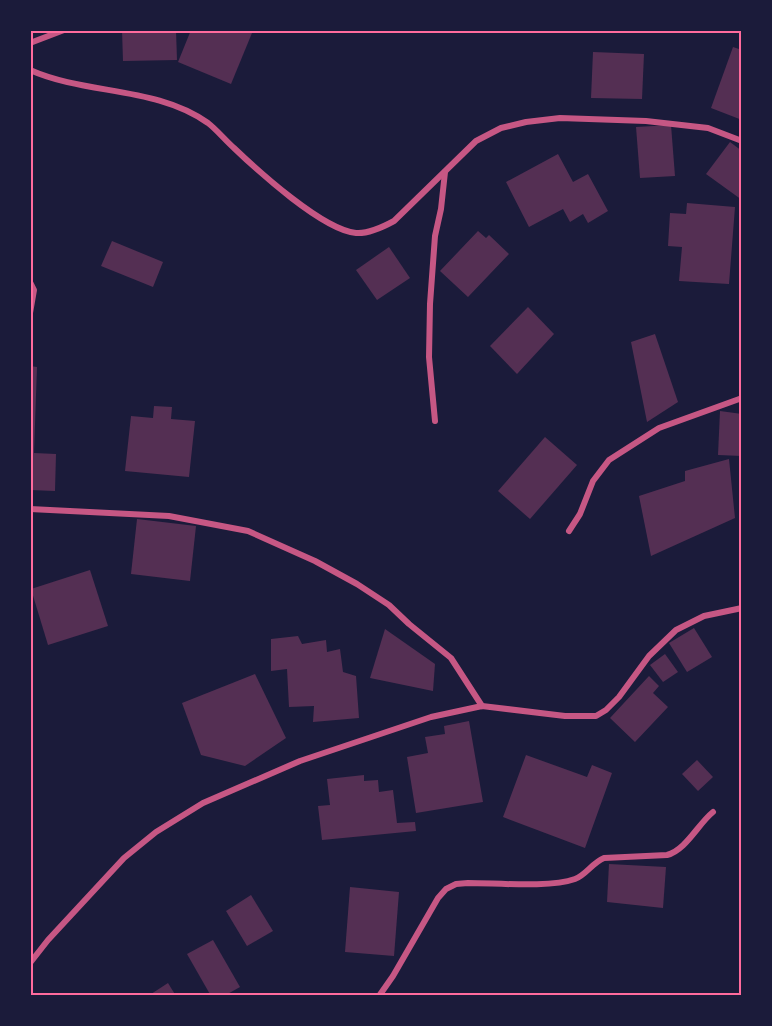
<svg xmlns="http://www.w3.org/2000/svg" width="772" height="1026" font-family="Arial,sans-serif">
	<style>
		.building { fill: #542f53 }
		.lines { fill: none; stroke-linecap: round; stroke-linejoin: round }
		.minor { stroke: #c65784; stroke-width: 6 }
		.neatline { fill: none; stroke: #ff6b9d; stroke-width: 2 }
	</style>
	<rect width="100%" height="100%" fill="#1b1b3a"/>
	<g class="building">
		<polygon points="122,30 176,30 177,60 123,61"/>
		<polygon points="191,30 244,30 252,33 231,84 178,62"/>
		<polygon points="733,47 742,50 742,120 711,108"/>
		<polygon points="593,52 644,54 642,99 591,98"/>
		<polygon points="671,125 675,176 640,178 636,127"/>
		<polygon points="730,142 742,151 742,200 706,174"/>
		<polygon points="558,154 573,182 588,174 608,211 588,223 583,214 570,222 563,209 529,227 506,182"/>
		<polygon points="687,203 735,207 729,284 679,281 682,247 668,246 670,213 686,214"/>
		<polygon points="478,231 486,238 489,235 509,254 468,297 440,271"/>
		<polygon points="112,241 163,262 153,287 101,266"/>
		<polygon points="389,247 410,278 377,300 356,270"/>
		<polygon points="528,307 554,334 517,374 490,346"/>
		<polygon points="655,334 678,402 647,422 631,342"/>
		<polygon points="30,366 37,367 34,453 56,454 55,491 30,490"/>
		<polygon points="154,406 172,407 171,419 195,421 189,477 125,471 131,416 153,418"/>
		<polygon points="720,411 742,414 742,456 718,455"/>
		<polygon points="545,437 577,465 530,519 498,491"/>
		<polygon points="729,459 735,518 651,556 639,496 685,481 685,471"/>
		<polygon points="137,519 196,526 190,581 131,574"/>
		<polygon points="90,570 108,626 48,645 31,589"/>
		<polygon points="694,628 712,657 687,672 669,643"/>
		<polygon points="385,629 435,664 433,691 370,678"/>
		<polygon points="298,636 302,644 326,640 327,652 340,649 343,672 356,676 359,718 313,722 314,706 289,707 287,669 271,671 271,639"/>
		<polygon points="665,654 678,672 663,682 650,665"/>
		<polygon points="255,674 286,738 245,766 201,755 182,703"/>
		<polygon points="649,676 659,686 653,693 668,707 635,742 610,718"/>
		<polygon points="469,721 483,802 416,813 407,757 428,753 425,737 445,734 444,726"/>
		<polygon points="526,755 587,777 592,765 612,773 585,848 503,817"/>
		<polygon points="697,760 713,777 698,791 682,774"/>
		<polygon points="364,775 364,781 378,780 379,792 393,790 397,823 415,822 416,831 322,840 318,806 330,805 327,779"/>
		<polygon points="609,864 666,867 663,908 607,902"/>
		<polygon points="350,887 399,892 394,956 345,952"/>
		<polygon points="251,895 273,931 247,946 226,911"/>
		<polygon points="213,940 240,987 224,996 211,996 187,954"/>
		<polygon points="168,983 176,996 148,996"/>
	</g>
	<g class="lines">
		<g class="minor">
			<polyline points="30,43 64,30"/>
			<path d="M30 70C86 95 156 86 208 123 217 130 225 140 234 148 258 171 323 230 356 233 369 234 383 227 394 221L476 141 501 128 526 122 560 118 646 121 708 128 742 141"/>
			<polyline points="30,282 34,290 30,313"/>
			<polyline points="435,421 429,357 430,304 435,236 441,209 445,172"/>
			<polyline points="30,509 169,516 248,531 315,561 357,584 389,605 409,624 451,658 482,706"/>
			<polyline points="569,531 580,514 593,481 609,460 659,428 742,398"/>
			<polyline points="30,963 48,940 124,858 156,832 203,803 300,761 431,717 482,706 565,716 596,716 606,710 619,697 649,656 676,630 704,616 742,608"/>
			<path d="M379 996 393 976 438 898 446 889 456 884 468 883C496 883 550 888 575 879 586 875 592 863 604 858L667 855C686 850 698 824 713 812"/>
		</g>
	</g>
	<rect width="772" height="1026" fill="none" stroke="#1b1b3a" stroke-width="63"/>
	<rect x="32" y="32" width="708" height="962" class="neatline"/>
</svg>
